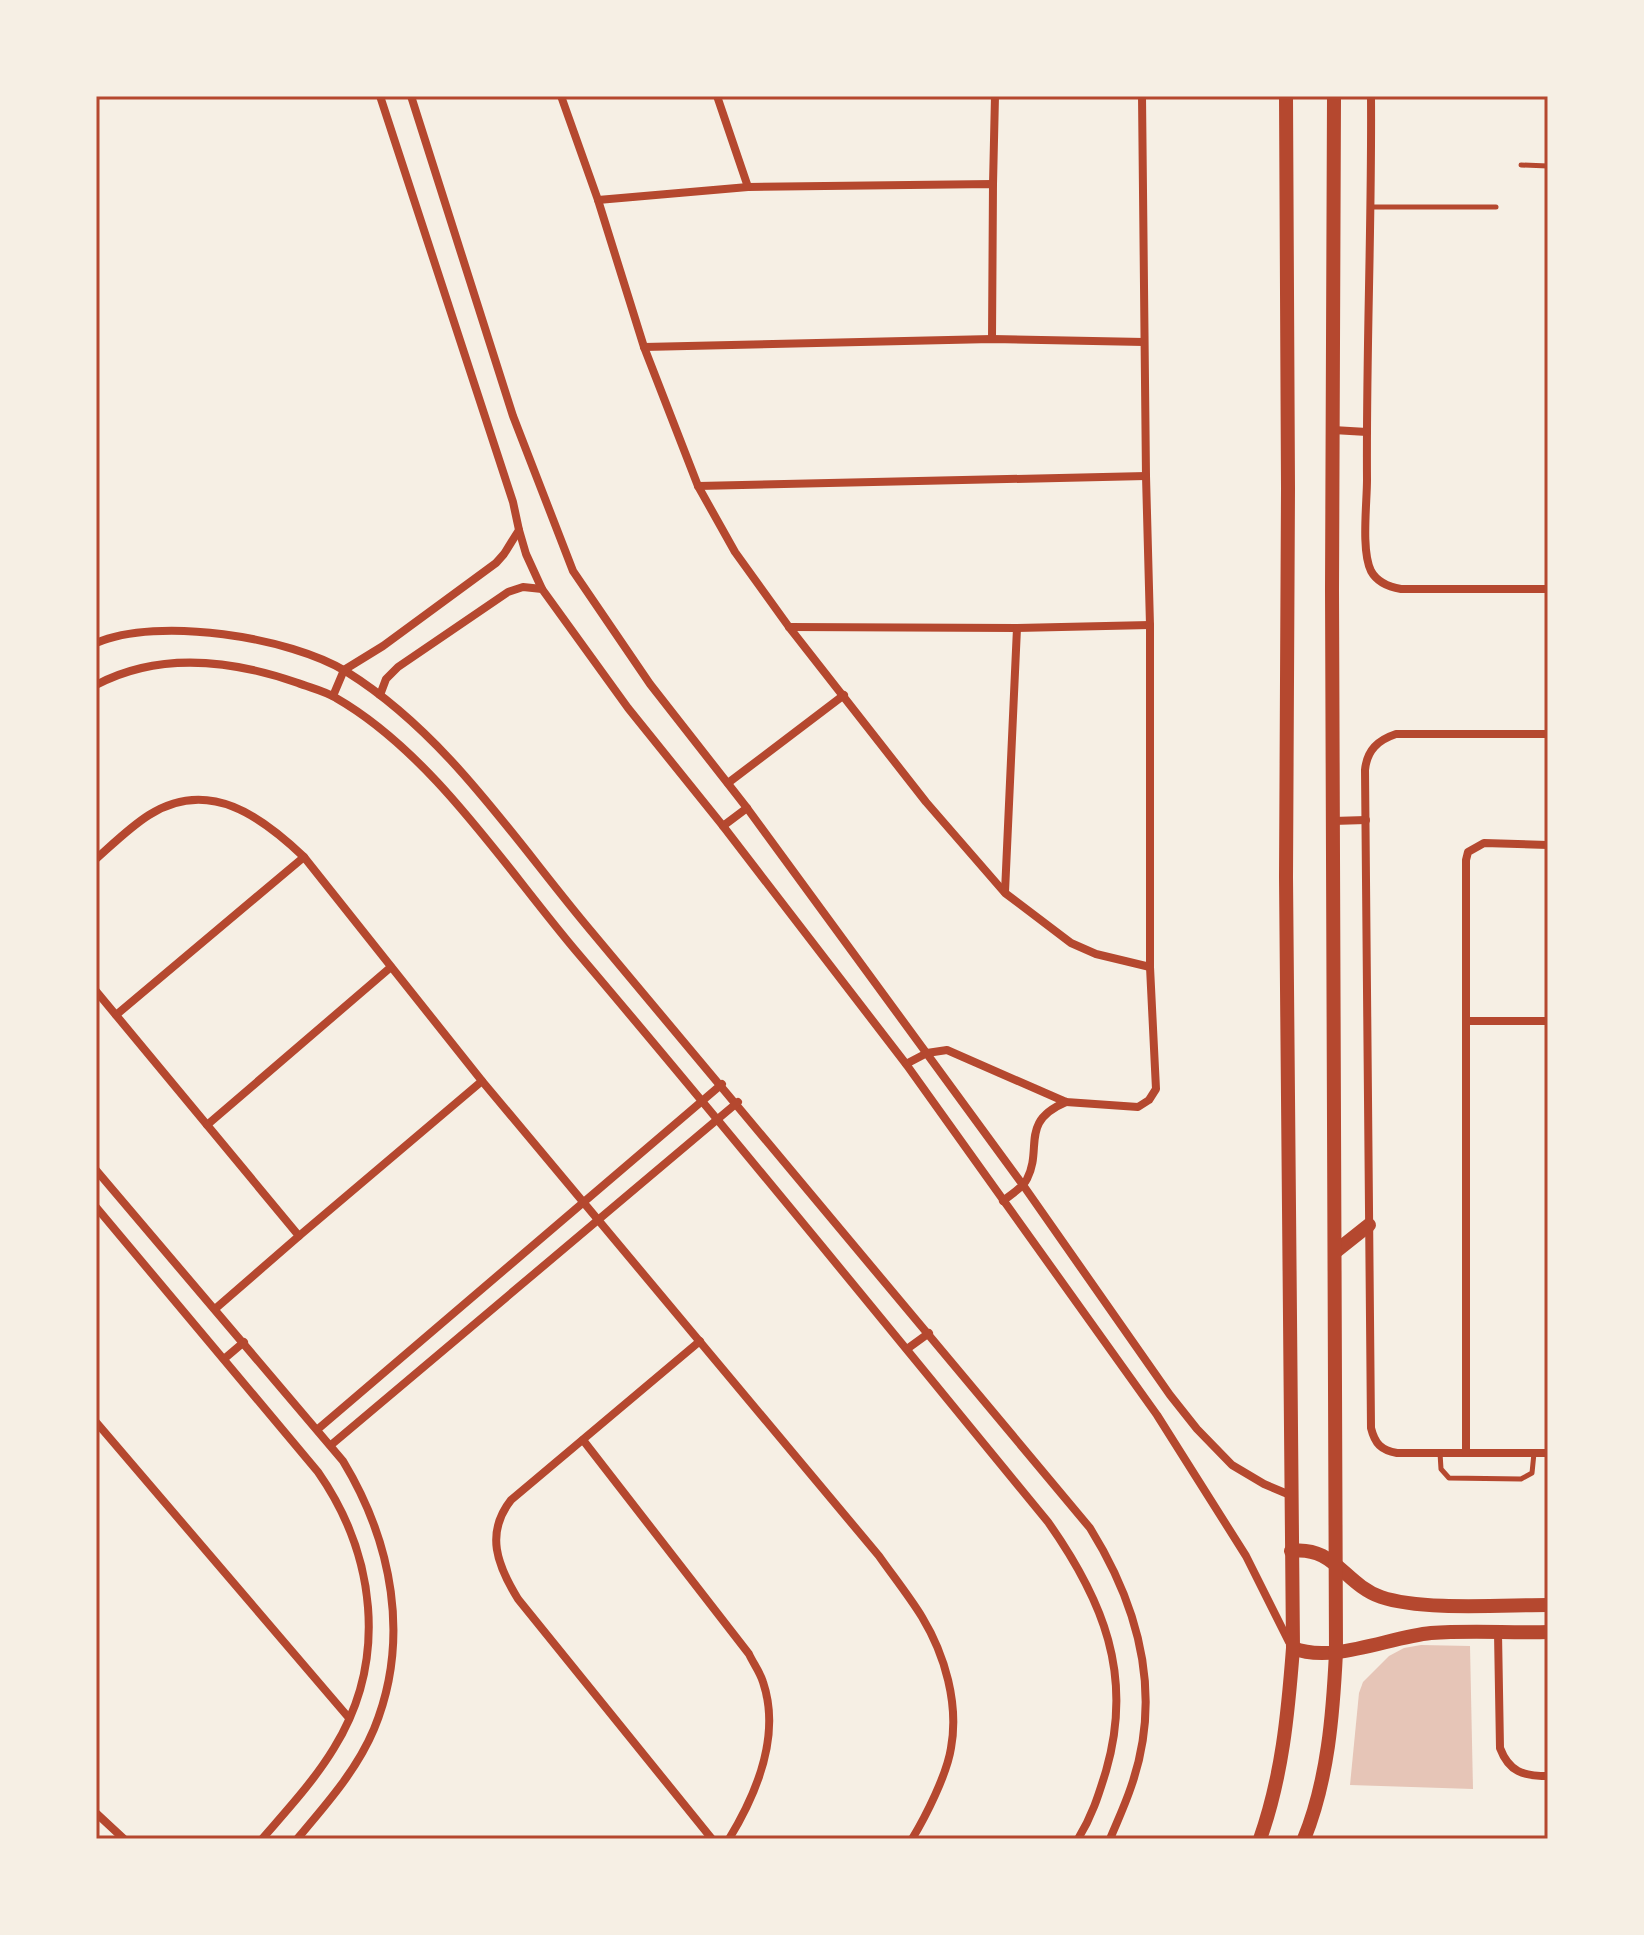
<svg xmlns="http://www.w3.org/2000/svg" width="1644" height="1935" font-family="'PT Serif',serif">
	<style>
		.building { fill: #e6c5b7 }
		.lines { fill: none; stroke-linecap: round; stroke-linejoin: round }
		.service { stroke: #b5482f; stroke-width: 5 }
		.minor { stroke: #b5482f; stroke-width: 8 }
		.tertiary { stroke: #b5482f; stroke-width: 14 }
		.neatline { fill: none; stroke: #b5482f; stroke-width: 3 }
	</style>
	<rect width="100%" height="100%" fill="#f6efe4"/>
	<polygon class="building" points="1421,1645 1470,1646 1473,1789 1350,1785 1359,1693 1363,1682 1389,1656 1404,1648"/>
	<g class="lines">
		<g class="service">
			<polyline points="1521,165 1548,166"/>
			<polyline points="1371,207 1496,207"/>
			<polyline points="1440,1453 1441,1469 1449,1478 1521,1479 1532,1473 1534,1453"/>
		</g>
		<g class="minor">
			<polyline points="411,96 513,416 573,571 650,684 747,808 1023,1185 1170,1395 1197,1429 1232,1465 1264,1484 1290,1495"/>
			<polyline points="561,96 598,200 644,347 698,486 735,552 789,627 926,802 1005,893 1071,943 1096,954 1150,967"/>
			<path d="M1371 96C1372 224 1366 352 1367 480 1367 503 1361 551 1371 571 1377 582 1389 587 1401 589H1548"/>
			<polyline points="993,184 995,96"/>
			<polyline points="748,187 993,184 992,339"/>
			<polyline points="598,200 748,187 717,96"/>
			<polyline points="644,347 992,339 1144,342"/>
			<polyline points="1333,430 1367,432"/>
			<polyline points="698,486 1146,476"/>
			<polyline points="519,530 526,554 542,589"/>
			<polyline points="789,627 1017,628 1005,892"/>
			<polyline points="1017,628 1150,625"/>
			<path d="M96 643C158 616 290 637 347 672 448 735 516 842 591 931 758 1129 924 1328 1090 1528 1139 1607 1163 1696 1131 1787 1125 1805 1117 1822 1110 1839"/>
			<path d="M96 685C160 651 232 660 298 683 311 688 325 691 336 698 432 753 505 867 576 951 736 1139 891 1331 1048 1522 1103 1600 1134 1675 1106 1771 1098 1797 1092 1816 1078 1839"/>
			<polyline points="380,695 386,679 398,667 508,592 523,587 542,589 628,708 723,826 906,1064 1157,1415 1246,1556 1289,1642"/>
			<polyline points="333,696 344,670 383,646 496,563 504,554 519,530 513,502 380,96"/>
			<path d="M1548 734H1396C1378 740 1367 750 1365 770L1371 1428C1375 1444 1381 1450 1397 1453H1548"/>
			<polyline points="728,783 844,695"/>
			<polyline points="1333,821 1366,820"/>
			<polyline points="723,826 747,808"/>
			<path d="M96 859C113 844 130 827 149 815 209 777 262 817 304 857L482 1081 879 1556C893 1576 909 1596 922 1617 945 1655 959 1704 951 1748 947 1774 926 1816 912 1839"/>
			<polyline points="96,991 299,1236 215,1309"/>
			<polyline points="116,1015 304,857"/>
			<polyline points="1466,1021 1548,1021"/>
			<polyline points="906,1064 927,1053 947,1050 1066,1102 1138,1107 1149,1100 1156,1089 1150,967 1150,625 1146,476 1142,96"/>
			<polyline points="207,1125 391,967"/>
			<path d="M96 1170 343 1461C392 1542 411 1639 374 1729 357 1770 325 1806 297 1839"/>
			<path d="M1003 1201C1011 1194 1023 1188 1027 1179 1043 1148 1019 1122 1066 1102"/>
			<path d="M96 1207 318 1472C375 1554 389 1659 334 1748 314 1781 287 1810 262 1839"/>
			<polyline points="299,1236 482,1081"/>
			<path d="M700 1341 511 1500C485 1533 497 1565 518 1599L712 1839"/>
			<polyline points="907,1349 929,1333"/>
			<polyline points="224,1359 244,1342"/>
			<polyline points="96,1422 349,1718"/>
			<polyline points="318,1429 722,1084"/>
			<path d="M583 1440 749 1654C753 1663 760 1672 763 1682 781 1735 757 1793 729 1839"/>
			<polyline points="331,1445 738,1102"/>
			<polyline points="1466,1453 1466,860 1468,852 1484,843 1548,845"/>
			<path d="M1498 1633 1500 1748C1509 1772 1523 1776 1548 1776"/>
			<polyline points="96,1813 124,1839"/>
		</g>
		<g class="tertiary">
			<polyline points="1335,1252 1369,1225"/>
			<path d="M1291 1551C1334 1545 1344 1584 1381 1597 1422 1611 1502 1605 1548 1605"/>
			<path d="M1293 1648C1332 1664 1389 1637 1431 1633 1470 1630 1509 1633 1548 1632"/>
			<path d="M1260 1839C1282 1777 1288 1714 1293 1648L1286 877 1288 488 1286 96"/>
			<path d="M1304 1839C1328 1780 1333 1714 1336 1652L1332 590 1334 96"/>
		</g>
	</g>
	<rect width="1644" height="1935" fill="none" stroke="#f6efe4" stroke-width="196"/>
	<rect x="98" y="98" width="1448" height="1739" class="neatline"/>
</svg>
